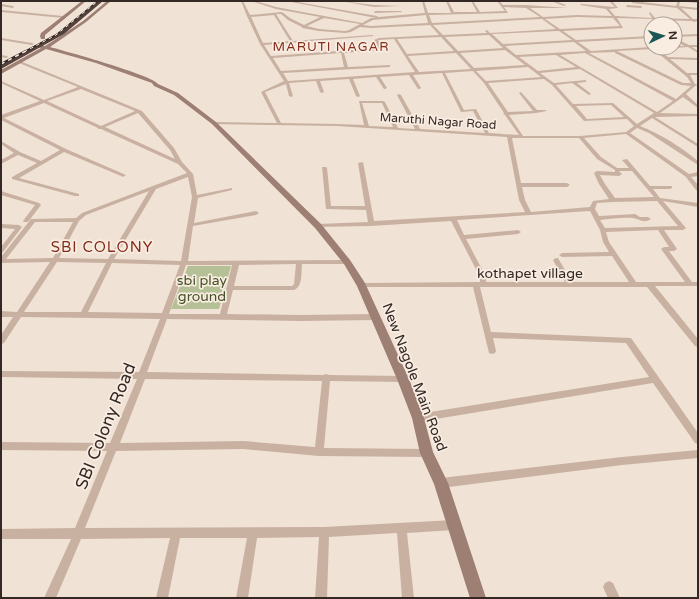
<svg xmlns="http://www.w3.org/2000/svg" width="699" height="599" font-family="'Varela Round',sans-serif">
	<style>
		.green { fill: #b5c096 }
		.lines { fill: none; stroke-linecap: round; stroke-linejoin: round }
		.street { fill: #c9b1a2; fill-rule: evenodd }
		.secondary { fill: #9d7f74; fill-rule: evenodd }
		.highway { fill: #55413b; fill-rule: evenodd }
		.rail-far1-casing { stroke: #342825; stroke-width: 1.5 }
		.rail-casing { stroke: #342825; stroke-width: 2.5 }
		.rail-far1 { stroke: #f9ede2; stroke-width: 1; stroke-dasharray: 3.5; stroke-linecap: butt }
		.rail { stroke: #f9ede2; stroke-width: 1.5; stroke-dasharray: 4; stroke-linecap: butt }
		.labels { text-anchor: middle; stroke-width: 3.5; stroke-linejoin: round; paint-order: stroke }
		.far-street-label { font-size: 12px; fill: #342825; stroke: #f9ede2 }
		.far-neighbourhood-label { font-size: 13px; letter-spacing: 1px; fill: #852c1b; stroke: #f9ede2 }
		.street-label { font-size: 14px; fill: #342825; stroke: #f9ede2 }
		.park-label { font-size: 14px; fill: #465328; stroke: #f9ede2 }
		.neighbourhood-label { font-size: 15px; letter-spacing: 1px; fill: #852c1b; stroke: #f9ede2 }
		.near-street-label { font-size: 17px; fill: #342825; stroke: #f9ede2 }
	</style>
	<rect width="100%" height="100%" fill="#f1e2d6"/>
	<polygon class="green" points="188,266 231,266 219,309 171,309"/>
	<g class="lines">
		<g class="street">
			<path d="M241 1H243L250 15 282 12 290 18 304 25 320 17 276 9 251 1H255L276 7 362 23 371 18H376L286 1H292L377 16 378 17 425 13 422 1H424L428 13H451L446 1H448L454 12H477L471 1H473L480 12 505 11 497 1H499L503 5H526L568 8H530L543 17 577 15 612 16 606 9 580 5 581 4 615 7 609 1H612L618 8 609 9 615 16 652 18 649 13 650 12 655 18 690 19 677 8 632 3 633 1 676 6 678 1H680L679 6 698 8V10L681 8 693 19H698V21L694 22 692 21 657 20 661 24H657L654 19 617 18 623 28 563 31 576 40 651 36V38L578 42 591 51 651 47 660 48 657 49 668 57 698 58V60L670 59 687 73H698V75H690L695 84 698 85 695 86 686 94 698 105V108L683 97 660 113 698 114V116L655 117 698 144V147L652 118 640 126C661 134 681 147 698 161V165L649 133 637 128 630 133 689 174 698 172V176L691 177 698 185V191L696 190 686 177 626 134 584 138 601 157 617 168H629L622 160 627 159 650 186H672V188L670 189H653L660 198 698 203V207L663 201 686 228 683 230H664L677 249 674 251H669L692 282H698V286H655L698 339V347L695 346 647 287H480L491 332 631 338 698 433V444L695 443 653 383 418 422 415 421 414 418 415 415 418 414 649 377 626 343 493 338 496 351 495 353 492 354 489 353 473 287H360L359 285 362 283 480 282V277L451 221 371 226 316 227 315 226 318 224 368 222 366 210 326 209 322 167H326L327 168 331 206H365L358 163 363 162 374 221 525 212 519 200 507 137 337 126 212 124V123L214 122 277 123 261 92 284 81 260 44 247 16ZM504 7 526 8 540 17 432 23 429 15 508 13ZM276 14H281L288 20 302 27V28L319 31 345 33 351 32 360 27 371 28 430 25 439 35 379 38 374 40 378 48 271 56 264 45 374 36 372 35 293 41ZM274 15 290 41 263 43 251 17ZM426 15 428 23 371 26 363 25 373 20ZM577 17 613 18 620 26 560 29 545 19ZM324 18 360 24 349 30 345 31 319 29 307 26ZM542 19 556 29 490 33 487 30 485 31 487 33 443 35 433 25ZM559 31 572 40 503 44 492 34ZM489 35 503 48 458 51 445 37ZM441 37 454 51 407 54 397 39ZM394 39 415 72 288 81 283 73 390 67V65H389L348 67 344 53 380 50 383 48 378 40ZM574 42 586 51 516 55 505 46ZM653 49 687 77 691 83H683L617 51ZM505 50 525 65 474 68 460 53ZM615 52V53L681 85 691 86 676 99 589 53ZM341 53 344 67 281 71 273 58ZM456 53 471 69 419 72 408 56ZM585 53 673 101 657 112 560 55ZM556 55 576 67 538 71 519 57ZM528 67 541 77 486 81 476 71ZM580 69 654 113 637 124 613 103 573 104 556 85 572 83 589 95 591 94 590 93 577 83 586 82V80L554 83 540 73ZM473 71 484 83 504 113 503 114 505 115 519 135 489 133 476 109 464 110 445 73ZM442 73 461 112 473 111 485 133 420 129 401 95 399 94 397 95 415 129 398 128 385 102 383 101H359L364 125 337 124 281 123 265 92 286 84 289 96 291 97 293 96 289 83 316 81 320 92 322 93 324 92 320 81 349 79 356 96 358 97 360 96 353 79 376 77 384 89H385L387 88 380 77 409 75 418 89H419L421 88 413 75ZM544 79 552 85 584 121 627 119 634 126 626 132 580 136H523L509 115 536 113 547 111 545 110H537L521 92 519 93 533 111 508 112 488 83ZM362 103H382L393 127 369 126ZM611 105 624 117 587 119 576 106ZM512 138H579L597 159 615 170V172L597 171 594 173 599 184 609 199 593 201 590 207 531 212 525 200 522 187H567L570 185 567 183H521ZM619 171H632L654 197 615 198 605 184 600 175 619 176 622 174ZM657 201 678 226 605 228 600 220C608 219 627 217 633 218 639 219 644 224 651 219L648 217H640L635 214 599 216 595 209 597 203 613 202ZM590 211 600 230 603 242 609 252 562 253 559 255 562 257 612 256 629 282H572L558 258H556L553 260 565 282H486V277L466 239 518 234 521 232 518 230 464 235 457 220ZM658 230 669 247H664L661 249 685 282H636L609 242 606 232Z"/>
			<polygon points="341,1 374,5 401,6 374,7"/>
			<polygon points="551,1 555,1 566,5 564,6"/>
			<polygon points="685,1 698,1 698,3 686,2"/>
			<polygon points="1,4 13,6 14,7 13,8 1,6"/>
			<polygon points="627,5 641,6 642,7 641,8 626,7"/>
			<polygon points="1,10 63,16 64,17 63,18 1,12"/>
			<polygon points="375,11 401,11 402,12 374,13"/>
			<polygon points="698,34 698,36 675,37 675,35"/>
			<polygon points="1,38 32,43 34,44 32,45 1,40"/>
			<polygon points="675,38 689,45 698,45 698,47 692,47 698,51 698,53 688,47 675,48 675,46 684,46 675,40"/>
			<polygon points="1,55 7,56 8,57 6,58 1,57"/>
			<path d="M20 61 142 111 174 148 182 162 193 174 197 195 232 188V190L198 198 194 223 256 211 259 213 256 215 193 226 188 261 347 260 350 262 347 264H302C301 274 303 286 294 290H233L227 314 300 315 376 314 379 315 380 317 379 319 376 320 300 321 167 319 147 372 323 375 326 374 329 375 403 376 406 377 407 379 406 381 403 382 330 381 324 448 427 449 430 450 432 453 430 456 427 457 319 456 243 449 116 451 85 528 324 527 454 520 458 521 459 525 458 529 454 530 407 533 414 598H402L397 533 329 537 327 598H315L319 537 257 538 248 598H236L247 538H180L168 598H156L170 538 81 539 56 598H44L71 539H1V529L75 528 107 451 1 450V442L110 443 137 379 1 377V371L139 372 160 319 21 317 4 343 1 344V335L13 317H1V311L17 312 50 262 1 263V257L31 219 76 218 82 213 187 173 178 164 101 129H98V128L44 103 4 118 66 149 126 175 123 177 121 176 64 152 19 178 79 194V196H75L12 179V177L37 163 18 155 1 164V160L14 153 1 144V141L20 152 41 161 60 150 1 120V115L40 101 1 83V81L44 100 78 87 19 63ZM81 89 135 111 101 126 47 101ZM138 113 170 150 175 159 105 127ZM188 177 192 197 181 261 114 259 156 189ZM149 191 108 259 59 258 79 221 86 215ZM35 222H73L53 258 6 259ZM57 262 106 263 81 312H24ZM112 263 180 265 162 313 88 312ZM296 264 294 284 292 286H234L239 265ZM186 265H232L220 314H169ZM145 379 322 381 315 447 243 441 120 443Z"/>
			<polygon points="1,191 39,203 41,205 28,222 24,222 23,221 35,205 1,195"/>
			<polygon points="1,224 19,225 22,227 3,252 1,253 1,247 15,229 1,228"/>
			<polygon points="698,450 698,458 622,465 441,488 438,486 436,483 438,480 441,478 622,457"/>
			<polygon points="609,581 613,583 620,598 608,598 603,587 605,583"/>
		</g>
		<g class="secondary">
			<polygon points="82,1 86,1 45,35 45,39 41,39 40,36 41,33"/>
			<path d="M107 1H111L86 22 50 47C65 51 152 75 158 84L178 93 216 122 321 224 350 260 365 283 409 379 424 418 433 452 448 483 486 598H470L434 484 420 453 412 418 397 379 357 286 344 264 315 228 212 124 174 95 154 86 152 83 96 63 46 49 1 74V70L41 48 38 47V45L45 46 56 39 83 21Z"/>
		</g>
		<polygon class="highway" points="98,1 103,1 64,34 1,69 1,64 60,32"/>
		<defs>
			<polyline id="rail-far1" points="24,52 56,35 98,1"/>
			<polyline id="rail" points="1,64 26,51"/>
		</defs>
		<use href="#rail-far1" class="rail-far1-casing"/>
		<use href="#rail" class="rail-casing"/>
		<use href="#rail-far1" class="rail-far1"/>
		<use href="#rail" class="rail"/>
	</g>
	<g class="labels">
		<g class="far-street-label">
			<text transform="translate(438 121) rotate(4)" y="4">Maruthi Nagar Road</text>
		</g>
		<g class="far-neighbourhood-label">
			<text x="331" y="51">MARUTI NAGAR</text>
		</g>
		<g class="street-label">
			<text x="530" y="278">kothapet village</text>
			<text transform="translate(415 377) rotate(69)" y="5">New Nagole Main Road</text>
		</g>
		<g class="park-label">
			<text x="202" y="285">sbi play<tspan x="202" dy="16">ground</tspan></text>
		</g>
		<g class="neighbourhood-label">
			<text x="102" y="252">SBI COLONY</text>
		</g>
		<g class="near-street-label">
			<text transform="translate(105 426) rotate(-68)" y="6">SBI Colony Road</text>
		</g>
	</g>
	<rect width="699" height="599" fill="none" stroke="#342825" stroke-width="4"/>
	<g transform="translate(663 36) rotate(86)"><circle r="19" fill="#f9ede2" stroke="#aa9e96"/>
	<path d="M0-3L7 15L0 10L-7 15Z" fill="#195655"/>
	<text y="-6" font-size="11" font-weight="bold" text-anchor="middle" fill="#342825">N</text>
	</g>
</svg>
